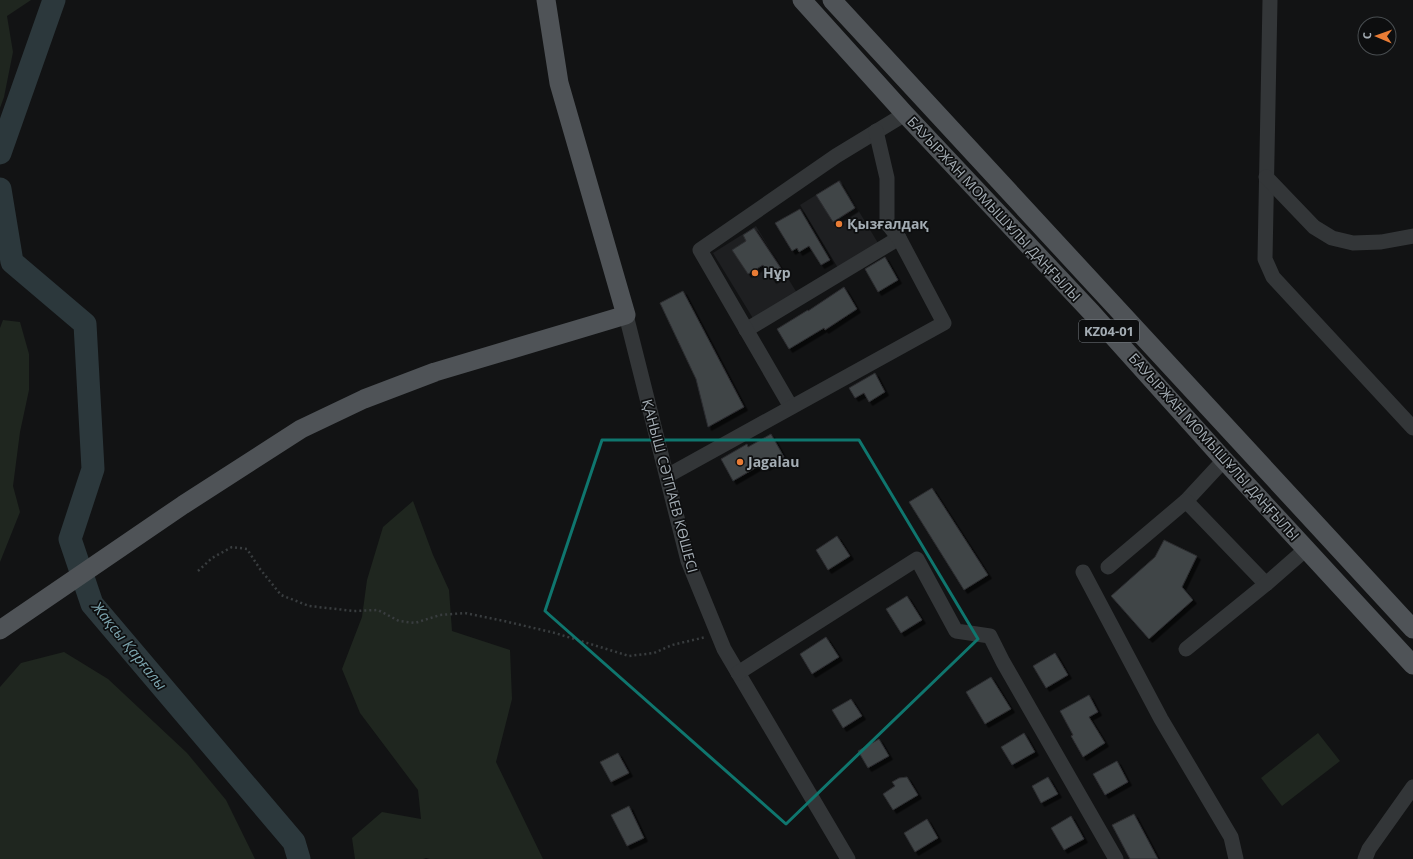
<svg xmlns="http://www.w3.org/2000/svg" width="1413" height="859" font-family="'Open Sans',sans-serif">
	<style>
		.built { fill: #1e1f21 }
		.green { fill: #1f261f }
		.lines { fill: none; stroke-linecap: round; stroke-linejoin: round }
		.river { stroke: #2c383c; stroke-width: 23 }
		.building { fill: #414447; stroke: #2c2d30; filter: url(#shadow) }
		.path { stroke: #393d3f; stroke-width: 2.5; stroke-dasharray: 2 3; stroke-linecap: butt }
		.minor { stroke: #333638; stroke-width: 15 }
		.major { stroke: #4f5357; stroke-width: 19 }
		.marked { fill: none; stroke: #0f766e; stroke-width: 3; stroke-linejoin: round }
		.poi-dot { fill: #e97c35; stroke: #0d0e0f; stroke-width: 1.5 }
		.labels { text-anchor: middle; stroke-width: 3.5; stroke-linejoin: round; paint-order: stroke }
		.shield { fill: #0d0e0f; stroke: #777d82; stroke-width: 1 }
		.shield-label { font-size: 13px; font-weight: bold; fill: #a4adb4 }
		.street-label { font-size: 14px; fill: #a4adb4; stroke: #0d0e0f }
		.poi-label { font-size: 14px; font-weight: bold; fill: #a4adb4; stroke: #0d0e0f; text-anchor: start }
		.water-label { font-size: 15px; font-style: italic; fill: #7ca4ae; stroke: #0d0e0f }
	</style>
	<defs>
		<filter id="shadow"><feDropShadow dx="3.5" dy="3.5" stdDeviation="0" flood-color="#0009"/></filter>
	</defs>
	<rect width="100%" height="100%" fill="#121314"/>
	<g class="built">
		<polygon points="840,180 878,243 838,268 800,205"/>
		<polygon points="756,226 797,293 754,320 713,253"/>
	</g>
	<g class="green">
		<polygon points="0,0 31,0 7,16 13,52 4,97 0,108"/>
		<polygon points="3,320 20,322 29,354 29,390 20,432 13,486 20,512 0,562 0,328"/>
		<polygon points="413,501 433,555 449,590 452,631 510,650 512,699 496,762 543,859 430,859 426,858 423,859 355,859 352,838 382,812 421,819 418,790 360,713 342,669 362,617 367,580 383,527"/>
		<polygon points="64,652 108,679 187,753 226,800 255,859 0,859 0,687 21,663"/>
		<polygon points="1318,733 1340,761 1282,806 1261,778"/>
	</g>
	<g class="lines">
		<g class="river">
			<polyline points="0,153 54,0"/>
			<polyline points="0,189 12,262 85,324 93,469 70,539 92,604 294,842 299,859"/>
		</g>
	</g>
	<g class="building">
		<polygon points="839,181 855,208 833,222 816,195"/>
		<polygon points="800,209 830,260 821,265 809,246 799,252 797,248 792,251 775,223"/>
		<polygon points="754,228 784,273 773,280 763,265 748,274 732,250 746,241 743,235"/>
		<polygon points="885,257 898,280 878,292 865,269"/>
		<polygon points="844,287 857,309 825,330 824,328 789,349 777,329 803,313 808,310 808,311"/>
		<polygon points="683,291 744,407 708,427 696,379 660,303"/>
		<polygon points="875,373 885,392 869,402 864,393 855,398 849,388"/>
		<polygon points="771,434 784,457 766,467 764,463 733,481 721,459 747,444 748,447"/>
		<polygon points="932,488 988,575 964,590 909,502"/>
		<polygon points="837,536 850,556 828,570 816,550"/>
		<polygon points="1164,540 1197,556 1182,587 1193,600 1149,639 1111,596 1155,557"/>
		<polygon points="907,596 922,620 901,633 886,609"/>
		<polygon points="826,637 839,657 812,674 800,654"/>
		<polygon points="1055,653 1068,675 1046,688 1033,666"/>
		<polygon points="991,677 1011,709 985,724 966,692"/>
		<polygon points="1089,695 1098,712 1089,717 1105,743 1083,757 1071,736 1073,735 1060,711"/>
		<polygon points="851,699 862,716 843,728 832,710"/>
		<polygon points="1024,733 1035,752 1012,765 1001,747"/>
		<polygon points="879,739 889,756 868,768 858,751"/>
		<polygon points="618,753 629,773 611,782 600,762"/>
		<polygon points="1117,761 1128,782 1105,795 1093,774"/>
		<polygon points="907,777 918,795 893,810 883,794 895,786 892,782 899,778"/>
		<polygon points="1048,777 1058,794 1041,803 1032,786"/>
		<polygon points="629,806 644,838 627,846 611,815"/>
		<polygon points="1134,814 1158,859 1130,859 1112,825"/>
		<polygon points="1071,816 1084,839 1064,850 1051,828"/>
		<polygon points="927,819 938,838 915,852 904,833"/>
	</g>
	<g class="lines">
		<polyline class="path" points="198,571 212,558 232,547 247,549 260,569 281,595 309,606 354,611 378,610 399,621 415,623 440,615 465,613 504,621 555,633 629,656 654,653 672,645 706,637"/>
		<g class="minor">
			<polyline points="1270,0 1265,259 1273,277 1413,428"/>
			<polyline points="1266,177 1314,227 1332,238 1353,243 1381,242 1413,236"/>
			<polyline points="626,315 688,561 724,649 848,859"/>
			<polyline points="746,330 899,238"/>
			<polyline points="791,407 700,250 836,156 905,114"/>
			<polyline points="667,476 944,323 899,238 887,223 887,178 876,131"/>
			<polyline points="1186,501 1224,460"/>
			<polyline points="1108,567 1186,501 1266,584"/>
			<polyline points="1083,572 1161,719 1231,837 1236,859"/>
			<polyline points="1186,649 1266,584 1306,549"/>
			<polyline points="738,673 917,559 956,631 990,636 1003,662 1116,859"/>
			<polyline points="1365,859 1369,849 1413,787"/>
		</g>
		<g class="major">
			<polyline points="802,0 905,114 1092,313 1224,460 1413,665"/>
			<polyline points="832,0 1413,629"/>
			<polyline points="0,630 183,505 301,429 364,399 435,372 626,315 559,83 546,0"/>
		</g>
	</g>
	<path class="marked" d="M602 440H859L978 639 786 824 545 611Z"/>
	<g class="poi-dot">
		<circle cx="839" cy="224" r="4"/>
		<circle cx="755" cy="273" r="4"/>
		<circle cx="740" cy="462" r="4"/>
	</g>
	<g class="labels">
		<rect class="shield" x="1079" y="320" width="60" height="22" rx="3"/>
		<g class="shield-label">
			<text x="1109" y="336">KZ04-01</text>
		</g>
		<g class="street-label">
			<text transform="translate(994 209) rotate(47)" y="5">БАУЫРЖАН МОМЫШҰЛЫ ДАҢҒЫЛЫ</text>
			<text transform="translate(1214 447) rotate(48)" y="5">БАУЫРЖАН МОМЫШҰЛЫ ДАҢҒЫЛЫ</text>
			<text transform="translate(670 486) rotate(75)" y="5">ҚАНЫШ СӘТПАЕВ КӨШЕСІ</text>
		</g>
		<g class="poi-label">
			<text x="847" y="229">Қызғалдақ</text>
			<text x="763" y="278">Нұр</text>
			<text x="748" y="467">Jagalau</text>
		</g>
		<g class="water-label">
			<text transform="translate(129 646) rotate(51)" y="5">Жақсы Қарғалы</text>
		</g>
	</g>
	<g transform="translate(1377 36) rotate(272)"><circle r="19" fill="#0d0e0f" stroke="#494e51"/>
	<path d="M0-3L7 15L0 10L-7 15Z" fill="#e97c35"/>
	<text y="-6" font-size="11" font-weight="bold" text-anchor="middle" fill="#a4adb4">С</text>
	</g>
</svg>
